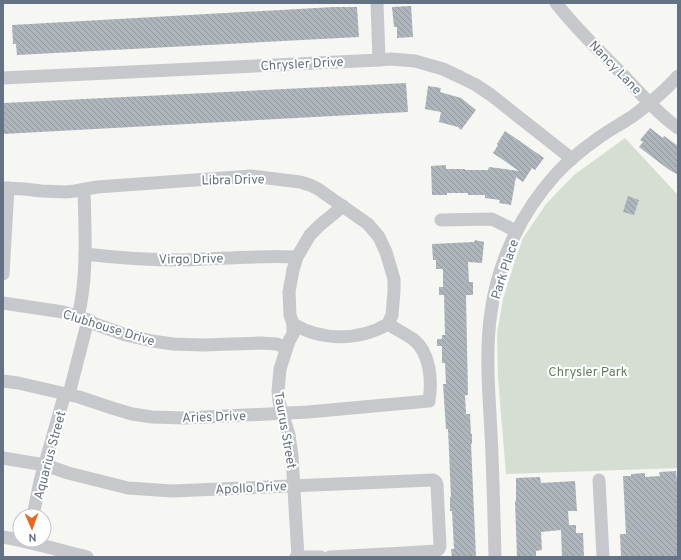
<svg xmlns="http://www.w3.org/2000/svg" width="681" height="560" font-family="Overpass,sans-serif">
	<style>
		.green { fill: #d6ded3 }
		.building { fill: url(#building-back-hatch) }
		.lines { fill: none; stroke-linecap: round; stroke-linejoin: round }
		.minor { stroke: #c6c8cc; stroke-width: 13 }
		.labels { text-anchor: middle; stroke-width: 4; stroke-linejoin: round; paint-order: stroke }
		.street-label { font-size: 13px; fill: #647285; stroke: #fff }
		.park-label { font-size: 13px; fill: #657c63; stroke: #fff }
	</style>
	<defs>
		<pattern id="building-back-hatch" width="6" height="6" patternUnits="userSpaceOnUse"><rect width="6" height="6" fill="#aeb5bb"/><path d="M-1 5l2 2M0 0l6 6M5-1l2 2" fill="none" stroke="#91989e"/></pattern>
	</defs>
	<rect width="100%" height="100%" fill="#f6f6f3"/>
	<polygon class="green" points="625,138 677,194 678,468 506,474 498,378 497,333 503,299 514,264 523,238 546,204 574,175"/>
	<g class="building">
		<polygon points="411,6 413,37 397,38 397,27 394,27 392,7"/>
		<polygon points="334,7 357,7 359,37 17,55 16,44 13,44 12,25"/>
		<polygon points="406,83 408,112 3,134 3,114 4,114 4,103"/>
		<polygon points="428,86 441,88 440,92 461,98 476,110 461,130 458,127 439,122 441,112 425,109"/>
		<polygon points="650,128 663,138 664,136 678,146 678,175 668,169 639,147 643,142 640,140"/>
		<polygon points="505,131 544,158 535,170 532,168 523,182 516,177 511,205 499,203 500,200 485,198 485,195 468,195 468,193 447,193 447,195 432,195 431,166 446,165 446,169 465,169 465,170 488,170 489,167 519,171 493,153 498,145 497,144"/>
		<polygon points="628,196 639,200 634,215 623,212"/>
		<polygon points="475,240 484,242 482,263 468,262 469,282 473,282 473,295 466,295 468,395 465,395 466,414 470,414 471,434 472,434 472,444 471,444 476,557 452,557 451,549 454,549 452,511 450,511 450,497 451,497 448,429 446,429 443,384 446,384 445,363 442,363 442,346 437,346 437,339 442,339 442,335 445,335 444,295 439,295 439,287 443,287 443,269 436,269 436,260 433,260 432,244 474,242"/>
		<polygon points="676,471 678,492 678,557 621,557 620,534 626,534 623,476 631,476 631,474 645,473 645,477 660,476 659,472"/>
		<polygon points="540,477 541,483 575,481 577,511 568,511 569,525 576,525 576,533 583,533 584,557 562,557 561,530 541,532 542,550 536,551 536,557 517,557 515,501 516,501 516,478"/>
	</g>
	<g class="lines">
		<g class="minor">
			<polyline points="377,3 379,60"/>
			<path d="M556 3C576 29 600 51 623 75 640 93 657 113 678 128"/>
			<polyline points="3,78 379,60 391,59 415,61 443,69 460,77 476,85 491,95 572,159"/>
			<polyline points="3,188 24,189 41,191 66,192 75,191 97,187 251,176 300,182 310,185 318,189 368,224 379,237 386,252 394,279 394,291 392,315 388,324"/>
			<polyline points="441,220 492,219 516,231"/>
			<path d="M85 254C118 258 150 260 183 260 221 259 259 255 297 257"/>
			<polyline points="3,274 8,188"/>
			<polyline points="3,303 63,312 88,320 95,324 126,335 152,341 173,344 202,345 260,343 277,344 286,348"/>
			<path d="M78 317C88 275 85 232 84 190"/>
			<path d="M3 381 18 383 79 397 112 408 132 414 152 417 185 418 308 412 429 401C432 381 431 353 413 339 405 334 396 329 388 324 359 341 322 341 293 324"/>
			<polyline points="69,394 88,320"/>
			<polyline points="3,458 45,465 68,473 128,488 172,491 433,480 436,482 437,485 440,546 439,549 436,551 404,553 330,557"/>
			<polyline points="599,480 603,557"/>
			<polyline points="33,516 40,481 65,393"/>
			<path d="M3 537C31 542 59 550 87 557"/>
			<polyline points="296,557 321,557"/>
			<polyline points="298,557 292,456 289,435 279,402 278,391 280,369 289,341 293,334 293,324 290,315 289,292 293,270 297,257 310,235 320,225 343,206"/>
			<path d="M495 557C494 516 493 474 491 433 489 393 485 352 491 312 498 261 521 213 556 174 568 161 583 149 597 139 609 130 621 124 633 116 649 104 665 91 678 76"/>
		</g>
	</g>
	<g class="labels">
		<g class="street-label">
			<text transform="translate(302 63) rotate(-3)" y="5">Chrysler Drive</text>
			<text transform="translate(616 67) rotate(46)" y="5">Nancy Lane</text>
			<text transform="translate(233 179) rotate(-1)" y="5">Libra Drive</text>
			<text transform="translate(191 258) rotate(-1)" y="5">Virgo Drive</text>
			<text transform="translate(504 269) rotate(-72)" y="5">Park Place</text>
			<text transform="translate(109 327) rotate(17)" y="5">Clubhouse Drive</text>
			<text transform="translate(214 416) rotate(-2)" y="5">Aries Drive</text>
			<text transform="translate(286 430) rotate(80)" y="5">Taurus Street</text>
			<text transform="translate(49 455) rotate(-75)" y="5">Aquarius Street</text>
			<text transform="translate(251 487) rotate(-3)" y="5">Apollo Drive</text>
		</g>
		<g class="park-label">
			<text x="588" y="376">Chrysler Park</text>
		</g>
	</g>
	<rect width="681" height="560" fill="none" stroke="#647285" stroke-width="8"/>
	<g transform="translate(32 528) rotate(178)"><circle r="19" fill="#ffffff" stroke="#c1c7ce"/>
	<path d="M0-3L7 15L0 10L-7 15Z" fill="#ec661d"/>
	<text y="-6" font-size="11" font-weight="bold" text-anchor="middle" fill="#647285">N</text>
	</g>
</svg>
